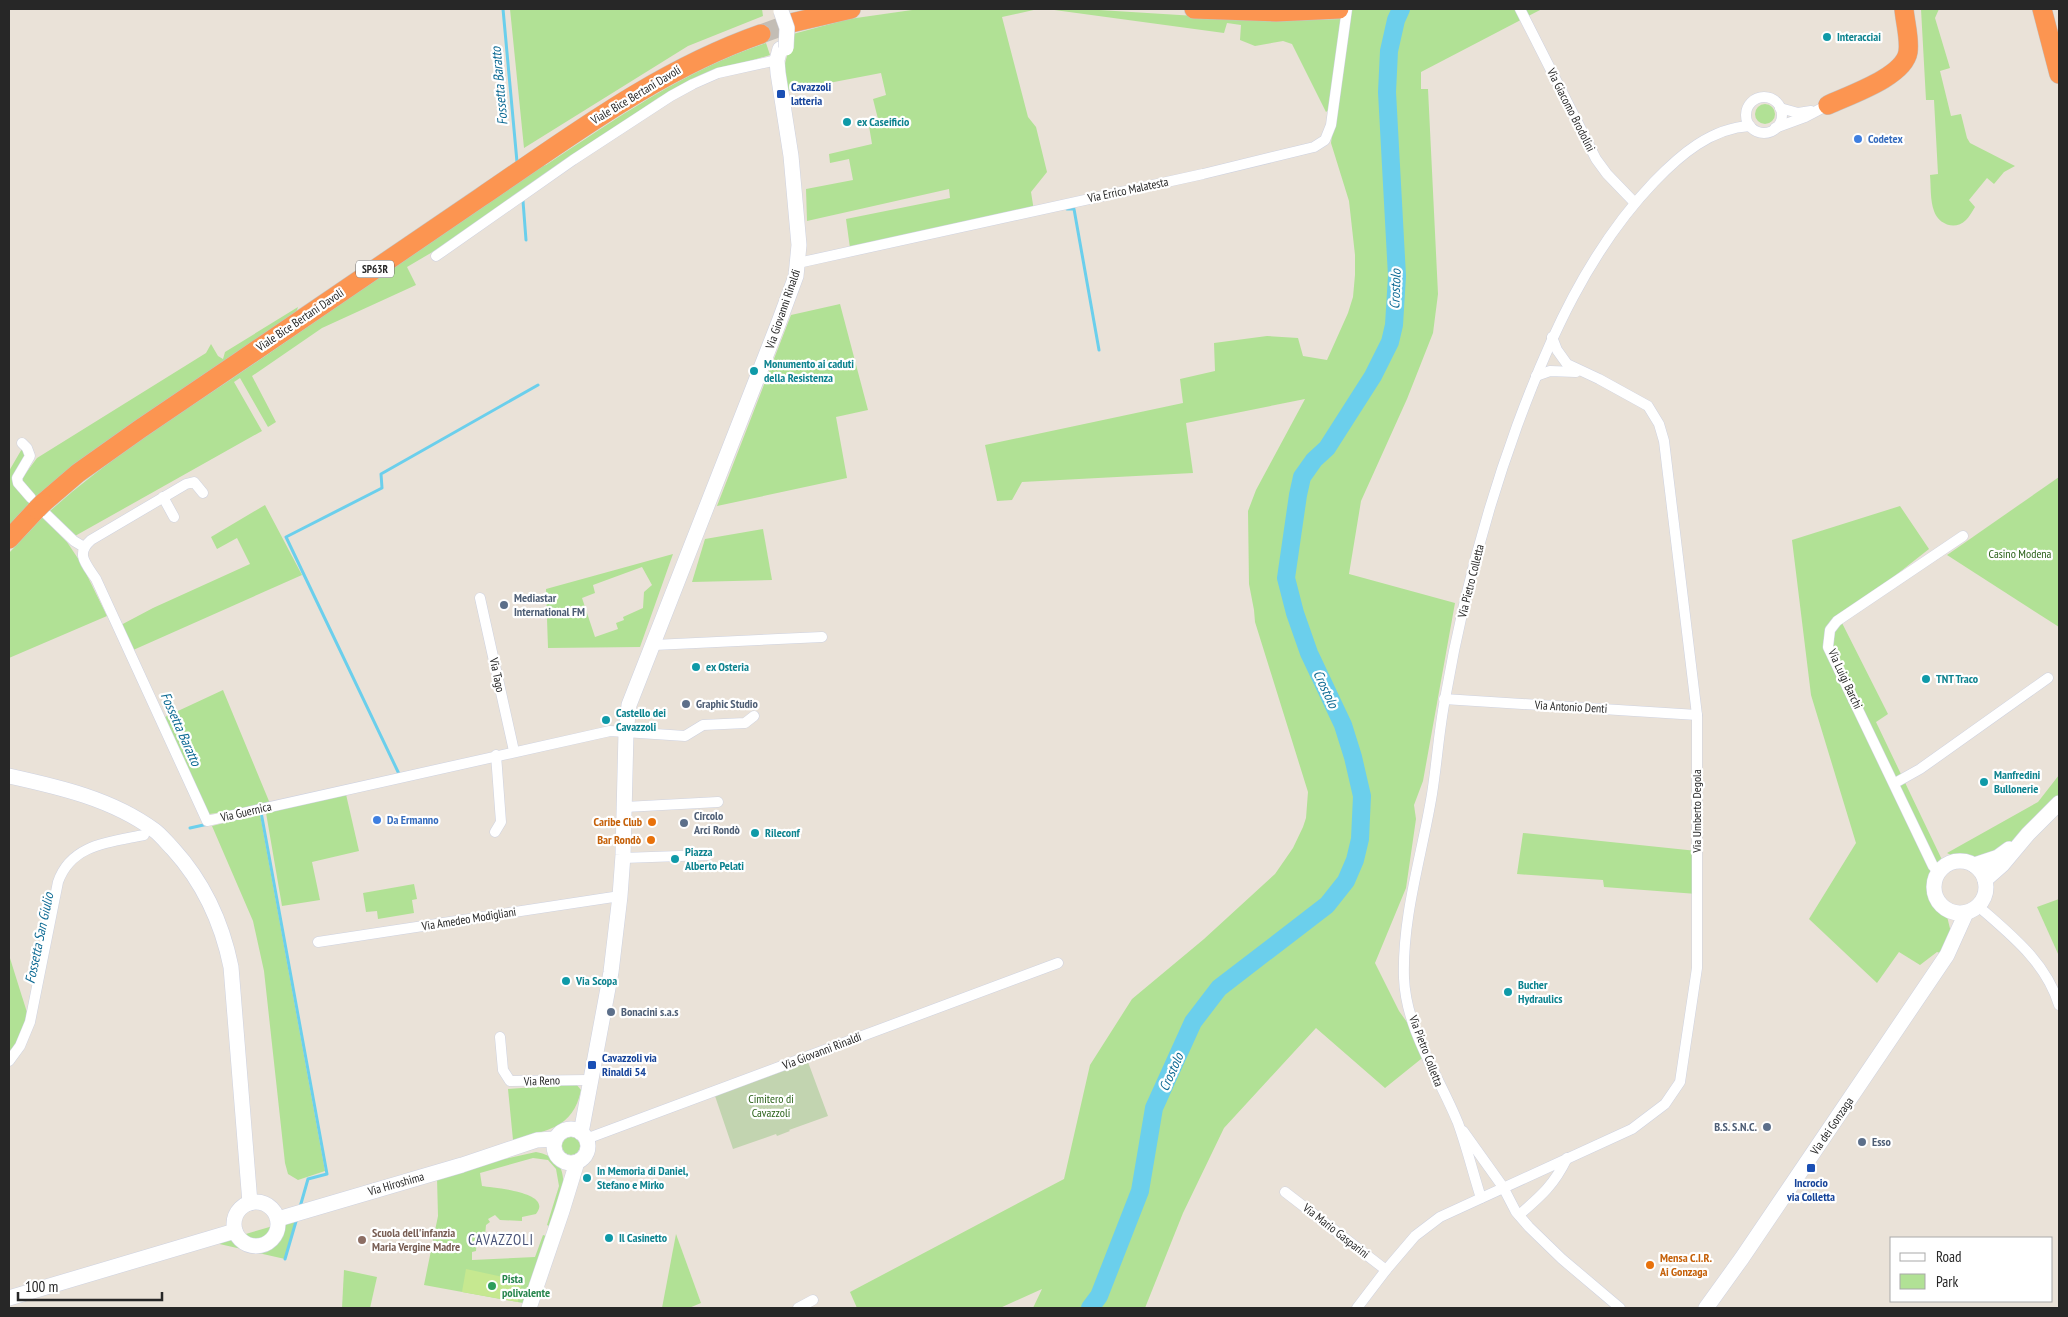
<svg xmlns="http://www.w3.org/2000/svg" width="2068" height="1317" font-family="'PT Sans Narrow',sans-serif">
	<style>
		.green { fill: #b1e195; fill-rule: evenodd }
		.cemetery { fill: #c2d4b0 }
		.pitch { fill: #c6e890 }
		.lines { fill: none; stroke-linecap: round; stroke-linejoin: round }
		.stream { stroke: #6bcfec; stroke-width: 3 }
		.river { stroke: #6bcfec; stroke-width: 18 }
		.highway-tunnel { stroke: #c3bdb5; stroke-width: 19; stroke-dasharray: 19 9; stroke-linecap: butt }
		.street-casing { stroke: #ced2e0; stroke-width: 11 }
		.secondary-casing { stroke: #ced2e0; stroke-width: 16 }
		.highway-casing { stroke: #c3c3c3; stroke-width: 20 }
		.street { stroke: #fff; stroke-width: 10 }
		.secondary { stroke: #fff; stroke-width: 15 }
		.highway { stroke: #fc9551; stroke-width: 19 }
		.secondary-bridge-casing { stroke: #ced2e0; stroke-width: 16; stroke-linecap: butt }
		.highway-bridge-casing { stroke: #c3c3c3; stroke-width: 20; stroke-linecap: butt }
		.secondary-bridge { stroke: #fff; stroke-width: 15 }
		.highway-bridge { stroke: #fc9551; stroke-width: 19 }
		.culture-dot { fill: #0f9aa8; stroke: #fff; stroke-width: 2 }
		.transit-dot { fill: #1a4fb4; stroke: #fff; stroke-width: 2 }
		.shop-dot { fill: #3f7fe0; stroke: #fff; stroke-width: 2 }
		.service-dot { fill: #5c6f8a; stroke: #fff; stroke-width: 2 }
		.food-dot { fill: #e8710a; stroke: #fff; stroke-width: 2 }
		.education-dot { fill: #8d6e63; stroke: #fff; stroke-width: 2 }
		.leisure-dot { fill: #2e9e5b; stroke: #fff; stroke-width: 2 }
		.labels { text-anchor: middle; stroke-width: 4.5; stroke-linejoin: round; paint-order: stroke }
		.shield { fill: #fff; stroke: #686868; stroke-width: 1 }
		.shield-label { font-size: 11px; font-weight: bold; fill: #272727 }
		.culture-label { font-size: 12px; font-weight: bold; fill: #0d838f; stroke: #fff; text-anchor: start }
		.transit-label { font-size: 12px; font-weight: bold; fill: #164399; stroke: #fff; text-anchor: start }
		.street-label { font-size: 12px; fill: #272727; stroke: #fff }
		.shop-label { font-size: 12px; font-weight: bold; fill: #366cbe; stroke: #fff; text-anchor: start }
		.park-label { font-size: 12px; fill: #2b621a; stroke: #fff }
		.service-label { font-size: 12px; font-weight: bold; fill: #4e5e75; stroke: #fff; text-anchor: start }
		.food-label { font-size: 12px; font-weight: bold; fill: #c56008; stroke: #fff; text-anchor: end }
		.education-label { font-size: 12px; font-weight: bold; fill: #785e54; stroke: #fff; text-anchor: start }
		.leisure-label { font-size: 12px; font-weight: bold; fill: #27864d; stroke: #fff; text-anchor: start }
		.water-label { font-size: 14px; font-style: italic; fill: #0e6b94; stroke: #fff }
		.quarter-label { font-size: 15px; letter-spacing: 1px; fill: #495377; stroke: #fff }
	</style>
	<rect width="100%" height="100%" fill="#eae2d8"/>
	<g class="green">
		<polygon points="510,9 762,9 763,16 688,46 524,148"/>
		<polygon points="919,9 1038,9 1002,17 1028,117 1036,127 1047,172 1031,192 1034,211 850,248 846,219 950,198 949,189 807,221 806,189 853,180 849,159 830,163 829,154 872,144 869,126 879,123 873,99 886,95 881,73 787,91 784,67 793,34 849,19"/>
		<polygon points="1047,9 1083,9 1274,21 1342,19 1331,108 1326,112 1292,44 1283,41 1255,46 1240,40 1241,25 1227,23 1224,33"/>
		<polygon points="1349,9 1542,9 1421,72 1421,89 1428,89 1438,294 1433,333 1407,399 1361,501 1349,574 1455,603 1423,781 1414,805 1416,819 1406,888 1375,963 1399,1011 1419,1039 1426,1055 1385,1088 1316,1028 1224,1128 1183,1213 1145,1308 1033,1308 1042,1289 1000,1308 857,1308 850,1292 1064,1179 1090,1065 1132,999 1204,939 1275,874 1293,848 1303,827 1306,818 1308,792 1255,622 1254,610 1249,584 1248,511 1256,490 1305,399 1186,423 1193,473 1022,482 1012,500 997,501 985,445 1183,403 1180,379 1215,371 1214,343 1267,336 1298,338 1303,356 1327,360 1348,313 1353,297 1355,275 1355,255 1349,201 1331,143"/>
		<path d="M1921 9H1939L1935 18 1950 68 1940 71 1951 116 1961 114 1967 138 1970 143 2015 166 2004 172 1994 184 1987 178 1969 200 1975 207C1972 212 1969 217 1966 220 1955 231 1938 224 1934 211 1930 200 1931 186 1930 175L1938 174 1934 100H1926Z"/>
		<path d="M766 43 770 55 720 70 658 98 441 247 407 267 416 285 322 328 252 376 276 422 268 427 240 378 234 382 262 431 75 536 50 511C106 461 168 421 230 380 333 310 435 238 538 167L546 165C617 118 685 70 766 43Z"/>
		<circle cx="1765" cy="114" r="10"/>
		<polygon points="840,304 868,410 836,417 847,478 717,506 791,315"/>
		<polygon points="298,307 295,316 9,528 9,471 23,447 27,455 14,477 33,494 23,481 23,477 37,458 206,353 211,344 218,356 223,359 225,352"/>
		<polygon points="2059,477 2059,627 1947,555"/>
		<polygon points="265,505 302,575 131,651 119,626 153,608 250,564 237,538 217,549 211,537"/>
		<polygon points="1900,506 1929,549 1840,619 1888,714 1876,722 1945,866 1939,873 1934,885 1936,898 1945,908 1953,941 1947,955 1937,952 1920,965 1899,952 1877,983 1809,919 1856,843 1811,695 1792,540"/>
		<polygon points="43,517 67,542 81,563 107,616 9,658 9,553"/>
		<polygon points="763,529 772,580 692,582 705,539"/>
		<path d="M673 554 640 647 548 648 546 589ZM642 567 652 585 644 592 643 608 623 617 624 620 616 623 618 629 595 637 582 598 595 593 593 585Z"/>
		<polygon points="223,690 271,806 345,790 359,851 312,862 320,900 282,906 265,807 209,814 165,717"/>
		<polygon points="2059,775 2059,803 1998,857 1964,862 1947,853 2038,802"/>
		<polygon points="260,814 325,1171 298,1180 288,1174 285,1163 264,971 253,921 212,826"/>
		<polygon points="1523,833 1697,851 1697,894 1604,887 1603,880 1517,874"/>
		<polygon points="414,884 417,899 412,900 414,913 378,919 377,911 366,912 363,893"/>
		<polygon points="2059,899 2059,956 2037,907"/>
		<polygon points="9,955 30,1022 9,1058"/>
		<path d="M576 1084 581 1090C573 1129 547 1130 513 1140L508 1089Z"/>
		<circle cx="571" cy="1146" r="9"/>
		<path d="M536 1152C557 1156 565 1167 563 1189 562 1201 553 1214 549 1226L547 1225 559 1186 556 1169 548 1160 533 1158 480 1173 482 1186C494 1188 554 1192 536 1214L522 1217V1221L500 1220 495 1215 488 1219 490 1222 486 1225 485 1236H477L476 1251 472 1252V1260L535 1257 543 1235 546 1236 523 1303 424 1285 438 1216 437 1178 482 1164Z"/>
		<polygon points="297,1219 285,1259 215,1243"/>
		<polygon points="676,1234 701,1303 689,1308 662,1308"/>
		<polygon points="344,1270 377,1277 370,1308 342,1308"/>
	</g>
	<polygon class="cemetery" points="808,1062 828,1116 789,1130 790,1131 777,1136 776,1134 733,1149 715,1096"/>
	<polygon class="pitch" points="466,1269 522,1281 518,1302 462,1292"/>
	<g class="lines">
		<g class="stream">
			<polyline points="503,9 517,162"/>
			<polyline points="523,201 526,240"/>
			<polyline points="1067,209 1074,209 1099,350"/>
			<polyline points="400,776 286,537 382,488 381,474 538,385"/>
			<polyline points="261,812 327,1174 308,1179 300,1207"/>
			<polyline points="190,828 208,824"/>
			<polyline points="285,1259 297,1218"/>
		</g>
		<polyline class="river" points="1090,1308 1099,1296 1140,1191 1154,1108 1193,1022 1219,988 1327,905 1346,881 1355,860 1360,839 1362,796 1353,757 1343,725 1309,653 1295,613 1286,578 1298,495 1302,477 1314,460 1327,448 1373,376 1390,342 1394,325 1397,276 1387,92 1389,51 1396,20 1401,9"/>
		<polyline class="highway-tunnel" points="761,34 791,23"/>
		<defs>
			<g id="street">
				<polyline points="1520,9 1596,159 1607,174 1634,202"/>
				<circle cx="1764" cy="115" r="18"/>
				<polyline points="1780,108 1798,113 1811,111"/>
				<polyline points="1775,128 1805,117 1828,105"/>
				<polyline points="436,256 573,160 671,96 693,84 718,73 777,60"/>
				<polyline points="798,263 1203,174 1314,147 1325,140 1331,125 1347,9"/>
				<polyline points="1536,376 1550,371 1576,372"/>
				<polyline points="22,443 27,448 30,456 17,478 18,483 31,498"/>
				<path d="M203 493 194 482 186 484 91 540C75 554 86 564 96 579L207 821 610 731 685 736 703 725 745 723 754 716"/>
				<polyline points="163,497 174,517"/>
				<polyline points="46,514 74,541 84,547"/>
				<polyline points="480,598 514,751"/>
				<polyline points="654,645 822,637"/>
				<polyline points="1444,699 1697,715"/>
				<polyline points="1895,783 1920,769 2048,678"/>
				<polyline points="625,807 718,802"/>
				<polyline points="495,832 501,822 496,755"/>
				<polyline points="623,858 708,855"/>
				<polyline points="1939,873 1933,866 1828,647 1830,630 1837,621 1963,536"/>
				<path d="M1978 906C2011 935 2046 962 2059 1005"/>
				<polyline points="318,942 620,896"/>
				<polyline points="500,1037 503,1070 510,1081 589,1080"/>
				<path d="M9 1061 20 1046 30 1022 58 882C71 844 110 842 144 835"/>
				<polyline points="1463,1131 1503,1187 1516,1212 1529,1227 1562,1259 1620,1308"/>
				<polyline points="586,1139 1058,963"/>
				<polyline points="1285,1192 1386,1270"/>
				<path d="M1481 1198C1473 1173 1467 1148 1458 1123 1439 1076 1406 1030 1404 978 1402 916 1422 855 1432 794 1437 762 1439 730 1445 699 1461 606 1485 514 1517 426 1549 339 1589 250 1654 182 1680 155 1711 128 1750 126"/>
				<path d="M1519 1215C1541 1196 1554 1185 1567 1158"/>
				<polyline points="798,1308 813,1300"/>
				<polyline points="1357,1308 1386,1270 1415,1236 1440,1217 1632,1129 1665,1104 1680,1082 1697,968 1697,715 1664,441 1659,424 1648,406 1599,379 1567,364 1557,350 1552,337"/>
			</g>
			<g id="secondary">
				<path d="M9 776C59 787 112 799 154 830 161 835 167 843 173 849 204 883 222 923 231 967L250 1203"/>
				<circle cx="1960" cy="887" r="26"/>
				<polyline points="1974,865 1998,857 2009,849"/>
				<polyline points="1985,880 2002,865 2028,834 2059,803"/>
				<circle cx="571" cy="1146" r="17"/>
				<polyline points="581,1133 611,972 620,896 623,855 626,733 629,705 779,322 796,276 799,245 791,156 778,73 777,60 780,49"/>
				<circle cx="256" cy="1224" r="22"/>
				<polyline points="278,1219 462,1165 537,1140 555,1139"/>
				<polyline points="9,1298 235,1231"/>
				<polyline points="529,1308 562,1211 577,1162"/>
				<polyline points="1706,1308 1742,1258 1947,955 1966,913"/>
			</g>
			<g id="highway">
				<polyline points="1194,9 1276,12 1339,9"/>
				<polyline points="2042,9 2059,74"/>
				<polyline points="791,23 851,9"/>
				<path d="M1828 105C1849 95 1904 77 1908 52 1910 39 1905 22 1904 9"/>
				<path d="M43 503 78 473 140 429C254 352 368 274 481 197 571 136 658 70 761 34"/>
				<polyline points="9,539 37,509"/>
			</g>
		</defs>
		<use href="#street" class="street-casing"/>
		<use href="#secondary" class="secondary-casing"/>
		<use href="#highway" class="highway-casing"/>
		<use href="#street" class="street"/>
		<use href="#secondary" class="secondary"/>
		<use href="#highway" class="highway"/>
		<defs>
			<polyline id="secondary-bridge" points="781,11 787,28 786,48"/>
			<polyline id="highway-bridge" points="37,509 43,503"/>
		</defs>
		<use href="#secondary-bridge" class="secondary-bridge-casing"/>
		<use href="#highway-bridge" class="highway-bridge-casing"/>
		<use href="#secondary-bridge" class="secondary-bridge"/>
		<use href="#highway-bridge" class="highway-bridge"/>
	</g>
	<g class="culture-dot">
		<circle cx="1827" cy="37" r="5"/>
		<circle cx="847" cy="122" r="5"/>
		<circle cx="754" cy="371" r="5"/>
		<circle cx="696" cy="667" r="5"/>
		<circle cx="1926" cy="679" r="5"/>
		<circle cx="606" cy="720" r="5"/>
		<circle cx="1984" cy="782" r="5"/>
		<circle cx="755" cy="833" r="5"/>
		<circle cx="675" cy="859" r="5"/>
		<circle cx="566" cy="981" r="5"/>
		<circle cx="1508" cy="992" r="5"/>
		<circle cx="587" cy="1178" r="5"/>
		<circle cx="609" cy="1238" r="5"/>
	</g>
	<g class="transit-dot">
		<rect x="776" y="89" width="10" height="10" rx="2.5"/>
		<rect x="587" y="1060" width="10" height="10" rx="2.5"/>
		<rect x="1806" y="1163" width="10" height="10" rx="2.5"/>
	</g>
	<g class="shop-dot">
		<circle cx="1858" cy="139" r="5"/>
		<circle cx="377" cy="820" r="5"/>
	</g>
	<g class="service-dot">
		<circle cx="504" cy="605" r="5"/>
		<circle cx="686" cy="704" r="5"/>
		<circle cx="684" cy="823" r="5"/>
		<circle cx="611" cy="1012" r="5"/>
		<circle cx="1767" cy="1127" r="5"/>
		<circle cx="1862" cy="1142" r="5"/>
	</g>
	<g class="food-dot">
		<circle cx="652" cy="822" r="5"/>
		<circle cx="651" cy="840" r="5"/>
		<circle cx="1650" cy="1265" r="5"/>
	</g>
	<circle class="education-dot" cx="362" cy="1240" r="5"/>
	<circle class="leisure-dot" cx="492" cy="1286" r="5"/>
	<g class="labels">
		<rect class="shield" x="356" y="260.5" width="38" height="17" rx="4"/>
		<g class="shield-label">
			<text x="375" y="273">SP63R</text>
		</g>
		<g class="culture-label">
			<text x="1837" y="41">Interacciai</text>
			<text x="857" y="126">ex Caseificio</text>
			<text x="764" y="368">Monumento ai caduti<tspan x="764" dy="14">della Resistenza</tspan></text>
			<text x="706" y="671">ex Osteria</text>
			<text x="1936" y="683">TNT Traco</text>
			<text x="616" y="717">Castello dei<tspan x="616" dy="14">Cavazzoli</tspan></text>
			<text x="1994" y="779">Manfredini<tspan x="1994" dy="14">Bullonerie</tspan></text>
			<text x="765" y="837">Rileconf</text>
			<text x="685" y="856">Piazza<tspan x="685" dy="14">Alberto Pelati</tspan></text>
			<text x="576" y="985">Via Scopa</text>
			<text x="1518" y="989">Bucher<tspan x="1518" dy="14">Hydraulics</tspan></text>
			<text x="597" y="1175">In Memoria di Daniel,<tspan x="597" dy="14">Stefano e Mirko</tspan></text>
			<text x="619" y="1242">Il Casinetto</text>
		</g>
		<g class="transit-label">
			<text x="791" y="91">Cavazzoli<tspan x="791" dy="14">latteria</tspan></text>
			<text x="602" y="1062">Cavazzoli via<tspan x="602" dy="14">Rinaldi 54</tspan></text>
			<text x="1811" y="1187" text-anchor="middle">Incrocio<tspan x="1811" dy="14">via Colletta</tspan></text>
		</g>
		<g class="street-label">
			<text transform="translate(636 95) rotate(-31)" y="4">Viale Bice Bertani Davoli</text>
			<text transform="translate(1571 110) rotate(63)" y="4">Via Giacomo Brodolini</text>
			<text transform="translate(1128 190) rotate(-12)" y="4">Via Errico Malatesta</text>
			<text transform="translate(783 309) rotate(-71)" y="4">Via Giovanni Rinaldi</text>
			<text transform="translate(300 320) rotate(-34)" y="4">Viale Bice Bertani Davoli</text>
			<text transform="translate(1471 581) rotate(-76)" y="4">Via Pietro Colletta</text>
			<text transform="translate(497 675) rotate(78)" y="4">Via Tago</text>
			<text transform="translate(1845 679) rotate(65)" y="4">Via Luigi Barchi</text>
			<text transform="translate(1571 707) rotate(3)" y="4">Via Antonio Denti</text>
			<text transform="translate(1697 811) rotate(-90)" y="4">Via Umberto Degola</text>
			<text transform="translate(246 812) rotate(-13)" y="4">Via Guernica</text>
			<text transform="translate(469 919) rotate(-9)" y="4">Via Amedeo Modigliani</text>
			<text transform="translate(822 1051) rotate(-21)" y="4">Via Giovanni Rinaldi</text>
			<text transform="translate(1426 1051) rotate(69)" y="4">Via Pietro Colletta</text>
			<text transform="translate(542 1081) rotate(-2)" y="4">Via Reno</text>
			<text transform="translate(1832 1126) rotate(-56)" y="4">Via dei Gonzaga</text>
			<text transform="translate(396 1184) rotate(-16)" y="4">Via Hiroshima</text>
			<text transform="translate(1336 1231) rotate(38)" y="4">Via Mario Gasparini</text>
		</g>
		<g class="shop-label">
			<text x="1868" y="143">Codetex</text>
			<text x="387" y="824">Da Ermanno</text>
		</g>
		<g class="park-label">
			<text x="2020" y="558">Casino Modena</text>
			<text x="771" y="1103">Cimitero di<tspan x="771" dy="14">Cavazzoli</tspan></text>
		</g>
		<g class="service-label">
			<text x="514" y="602">Mediastar<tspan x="514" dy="14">International FM</tspan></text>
			<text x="696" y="708">Graphic Studio</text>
			<text x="694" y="820">Circolo<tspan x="694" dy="14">Arci Rondò</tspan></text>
			<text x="621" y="1016">Bonacini s.a.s</text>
			<text x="1757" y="1131" text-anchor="end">B.S. S.N.C.</text>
			<text x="1872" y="1146">Esso</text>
		</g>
		<g class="food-label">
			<text x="642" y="826">Caribe Club</text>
			<text x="641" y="844">Bar Rondò</text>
			<text x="1660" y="1262" text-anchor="start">Mensa C.I.R.<tspan x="1660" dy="14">Ai Gonzaga</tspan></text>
		</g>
		<g class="education-label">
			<text x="372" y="1237">Scuola dell'infanzia<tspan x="372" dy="14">Maria Vergine Madre</tspan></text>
		</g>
		<g class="leisure-label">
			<text x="502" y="1283">Pista<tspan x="502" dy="14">polivalente</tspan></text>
		</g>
		<g class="water-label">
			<text transform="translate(499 86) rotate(-95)" y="5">Fossetta Baratto</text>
			<text transform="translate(1395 289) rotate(-88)" y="5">Crostolo</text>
			<text transform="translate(1326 689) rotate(65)" y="5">Crostolo</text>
			<text transform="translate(181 729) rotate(66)" y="5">Fossetta Baratto</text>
			<text transform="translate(39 938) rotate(-78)" y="5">Fossetta San Giulio</text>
			<text transform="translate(1171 1072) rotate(-66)" y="5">Crostolo</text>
		</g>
		<g class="quarter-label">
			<text x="501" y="1245">CAVAZZOLI</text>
		</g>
	</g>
	<rect width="2068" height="1317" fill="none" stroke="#272727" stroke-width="20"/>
	<rect x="1890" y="1237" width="162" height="65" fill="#ffffff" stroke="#a9a9a9"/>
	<rect x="1900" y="1253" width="25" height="8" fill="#ffffff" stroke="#a9a9a9"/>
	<text x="1936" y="1262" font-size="15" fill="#272727">Road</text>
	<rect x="1900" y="1274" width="25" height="15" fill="#b1e195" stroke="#a9a9a9"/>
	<text x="1936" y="1287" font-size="15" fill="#272727">Park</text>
	<path d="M18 1292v8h144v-8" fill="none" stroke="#272727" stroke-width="2.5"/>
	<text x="25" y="1292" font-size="15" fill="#272727" stroke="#ffffff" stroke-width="4" paint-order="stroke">100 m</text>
</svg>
